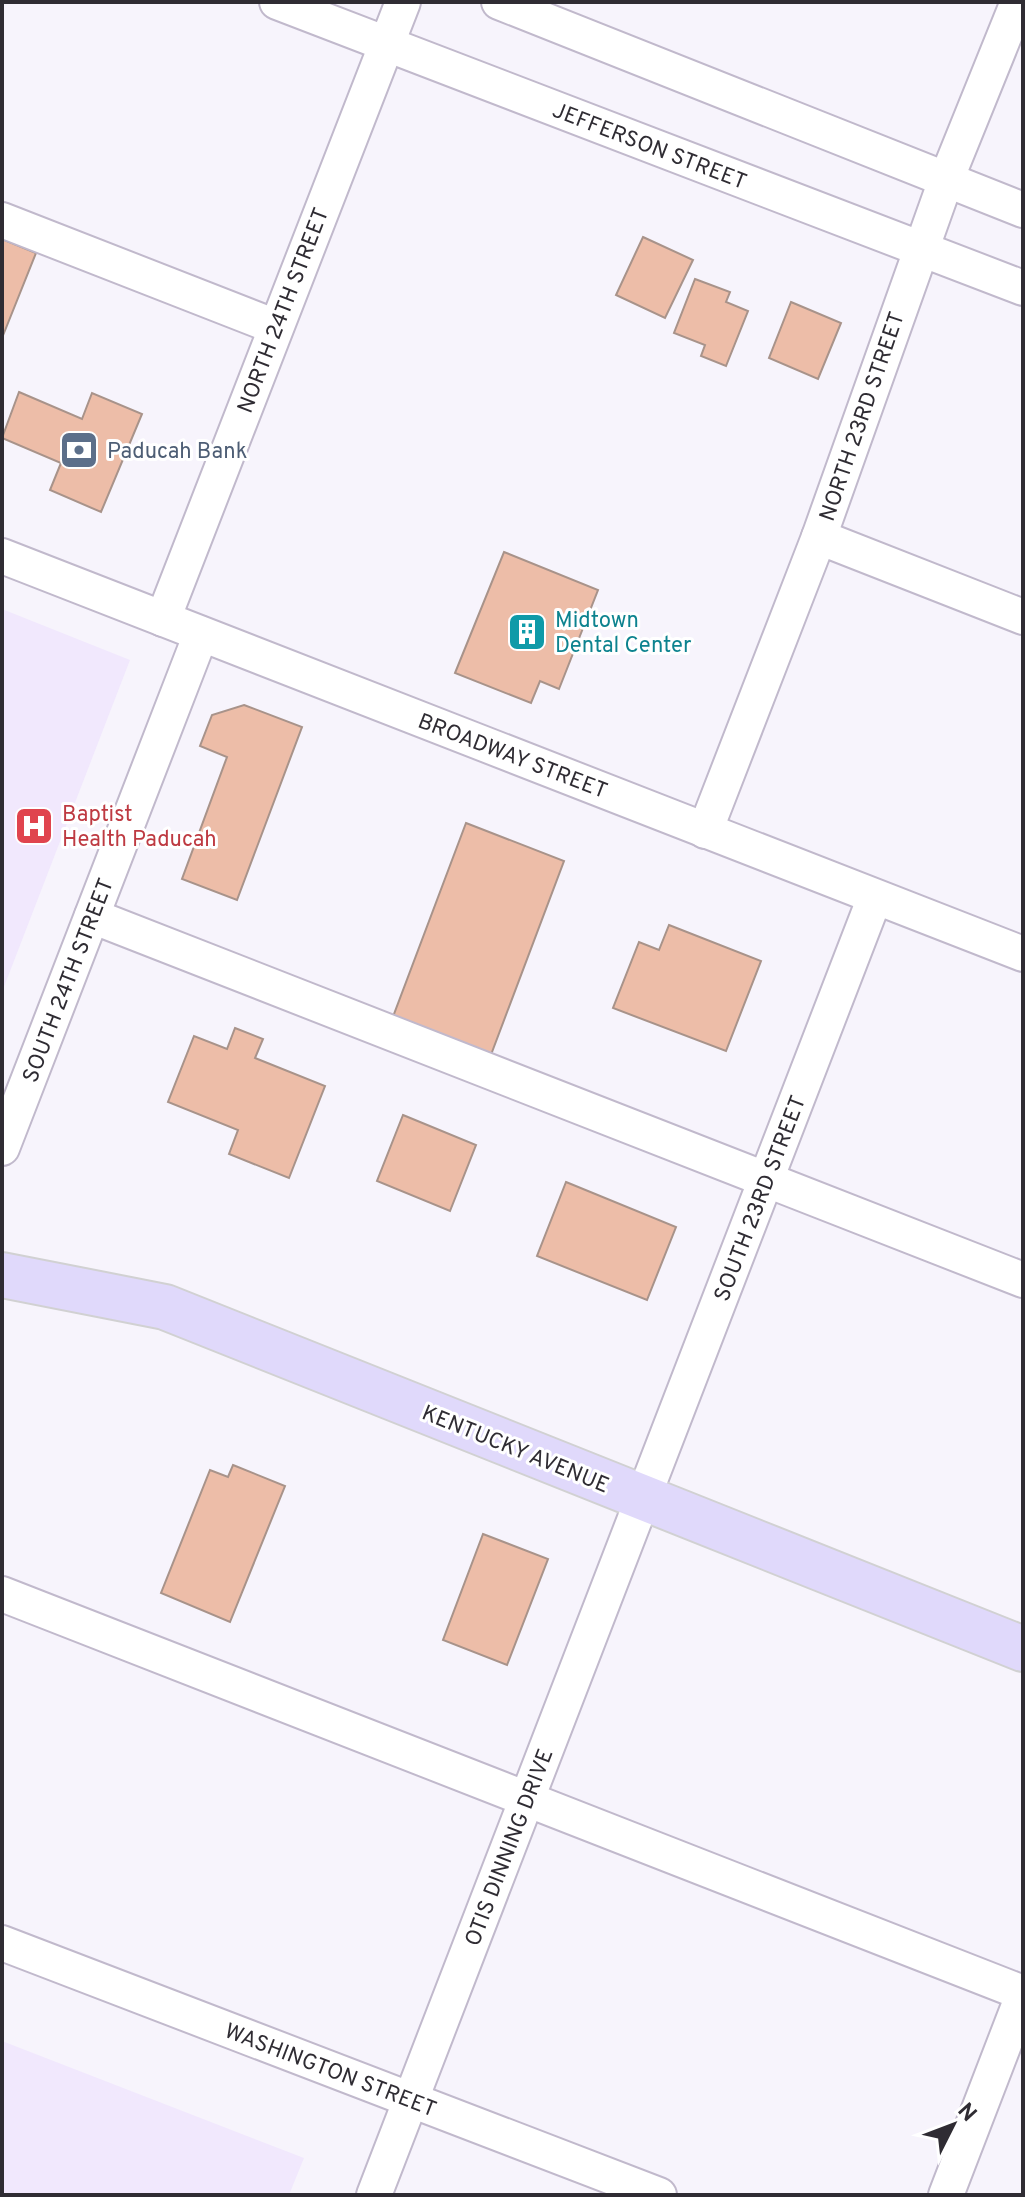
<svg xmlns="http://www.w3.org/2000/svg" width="1025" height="2197" font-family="Overpass,sans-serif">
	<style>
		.built { fill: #f1e8fd }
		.building { fill: #edbda8; stroke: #a8938a; stroke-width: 2 }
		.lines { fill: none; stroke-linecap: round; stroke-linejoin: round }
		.minor-casing { stroke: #c1b9cc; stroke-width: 38 }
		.major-casing { stroke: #d1d1d2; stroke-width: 48 }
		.minor { stroke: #fff; stroke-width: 34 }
		.major { stroke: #e0d9fb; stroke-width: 44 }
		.labels { text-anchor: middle; stroke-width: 6; stroke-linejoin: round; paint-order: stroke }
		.street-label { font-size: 22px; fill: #2f2c33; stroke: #fff }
		.service-label { font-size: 22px; fill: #4e5e75; stroke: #fff; text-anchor: start }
		.culture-label { font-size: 22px; fill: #0d838f; stroke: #fff; text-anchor: start }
		.health-label { font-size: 22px; fill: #be3a42; stroke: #fff; text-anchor: start }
	</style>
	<rect width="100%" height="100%" fill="#f7f4fc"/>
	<g class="built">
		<polygon points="2,609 130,660 2,992"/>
		<polygon points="2,2041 304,2158 289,2195 2,2195"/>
	</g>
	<g class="building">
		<polygon points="643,237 693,260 665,318 616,295"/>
		<polygon points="2,239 36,253 2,338"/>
		<polygon points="695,279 730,292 726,302 748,311 726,366 701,356 705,345 674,333"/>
		<polygon points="791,302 841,323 818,379 769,358"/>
		<polygon points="19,392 82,419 92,393 142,414 101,512 50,490 61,463 2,438"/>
		<polygon points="504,552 598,590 559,689 540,681 531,703 455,673"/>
		<polygon points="244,705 302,727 237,900 182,879 227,757 200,746 212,715"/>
		<polygon points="466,823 564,861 489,1060 391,1022"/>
		<polygon points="669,925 761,961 726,1051 613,1008 639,942 659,950"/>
		<polygon points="235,1028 263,1039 255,1058 325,1086 289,1178 229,1154 238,1130 168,1102 194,1036 227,1049"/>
		<polygon points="403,1115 476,1145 450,1211 377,1181"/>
		<polygon points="566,1182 676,1227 647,1300 537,1256"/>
		<polygon points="233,1465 285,1486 230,1622 161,1593 210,1470 228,1477"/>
		<polygon points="483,1534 548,1559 507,1665 443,1640"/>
	</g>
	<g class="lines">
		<defs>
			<g id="minor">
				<polyline points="277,2 1023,288"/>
				<polyline points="499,2 1023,210"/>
				<polyline points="2,220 276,327"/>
				<polyline points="819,537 1023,617"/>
				<polyline points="2,556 1023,954"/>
				<polyline points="163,619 403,2"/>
				<polyline points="705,831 819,537 946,180 1018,2"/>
				<polyline points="92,916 1023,1280"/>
				<polyline points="2,1148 201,634"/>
				<polyline points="2,1594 1023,1993"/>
				<polyline points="2,1943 659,2195"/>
				<polyline points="374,2195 875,897"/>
				<polyline points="946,2195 1023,1995"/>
			</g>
			<polyline id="major" points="2,1275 165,1307 1023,1649"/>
		</defs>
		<use href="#minor" class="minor-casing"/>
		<use href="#major" class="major-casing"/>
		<use href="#minor" class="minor"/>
		<use href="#major" class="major"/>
	</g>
	<defs>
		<symbol id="bank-square" viewBox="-11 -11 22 22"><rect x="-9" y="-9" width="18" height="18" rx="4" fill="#5c6f8a" stroke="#fff"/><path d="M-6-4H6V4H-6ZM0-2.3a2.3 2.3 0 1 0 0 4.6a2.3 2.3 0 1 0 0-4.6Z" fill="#fff"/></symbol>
		<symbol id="building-square" viewBox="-11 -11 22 22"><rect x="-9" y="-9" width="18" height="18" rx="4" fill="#0f9aa8" stroke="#fff"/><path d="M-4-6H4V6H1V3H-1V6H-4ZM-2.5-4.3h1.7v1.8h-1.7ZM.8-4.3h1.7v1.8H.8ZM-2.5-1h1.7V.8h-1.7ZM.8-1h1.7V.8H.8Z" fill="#fff"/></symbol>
		<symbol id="hospital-square" viewBox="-11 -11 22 22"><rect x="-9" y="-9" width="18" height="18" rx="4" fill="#e0444e" stroke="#fff"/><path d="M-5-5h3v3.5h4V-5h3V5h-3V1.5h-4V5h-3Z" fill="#fff"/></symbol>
	</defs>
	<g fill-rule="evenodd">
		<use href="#bank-square" x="57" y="428" width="44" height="44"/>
		<use href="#building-square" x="505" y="610" width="44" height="44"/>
		<use href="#hospital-square" x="12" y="804" width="44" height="44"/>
	</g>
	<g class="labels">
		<g class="street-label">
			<text transform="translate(650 145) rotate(21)" y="8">JEFFERSON STREET</text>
			<text transform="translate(282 310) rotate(-69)" y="8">NORTH 24TH STREET</text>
			<text transform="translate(861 416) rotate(-71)" y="8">NORTH 23RD STREET</text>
			<text transform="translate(513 755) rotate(21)" y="8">BROADWAY STREET</text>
			<text transform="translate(67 980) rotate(-69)" y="8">SOUTH 24TH STREET</text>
			<text transform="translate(759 1198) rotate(-69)" y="8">SOUTH 23RD STREET</text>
			<text transform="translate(516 1448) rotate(22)" y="8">KENTUCKY AVENUE</text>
			<text transform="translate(508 1847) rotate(-69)" y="8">OTIS DINNING DRIVE</text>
			<text transform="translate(331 2069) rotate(21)" y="8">WASHINGTON STREET</text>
		</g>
		<g class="service-label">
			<text x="107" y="458">Paducah Bank</text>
		</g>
		<g class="culture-label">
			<text x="555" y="627">Midtown<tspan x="555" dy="25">Dental Center</tspan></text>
		</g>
		<g class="health-label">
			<text x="62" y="821">Baptist<tspan x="62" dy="25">Health Paducah</tspan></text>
		</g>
	</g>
	<rect width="1025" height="2197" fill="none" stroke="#2f2c33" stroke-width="8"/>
	<g transform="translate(953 2125) rotate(48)" stroke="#ffffff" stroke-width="6" paint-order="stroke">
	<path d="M0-6L14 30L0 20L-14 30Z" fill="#2f2c33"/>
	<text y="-12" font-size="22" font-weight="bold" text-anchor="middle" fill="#2f2c33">N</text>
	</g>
</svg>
